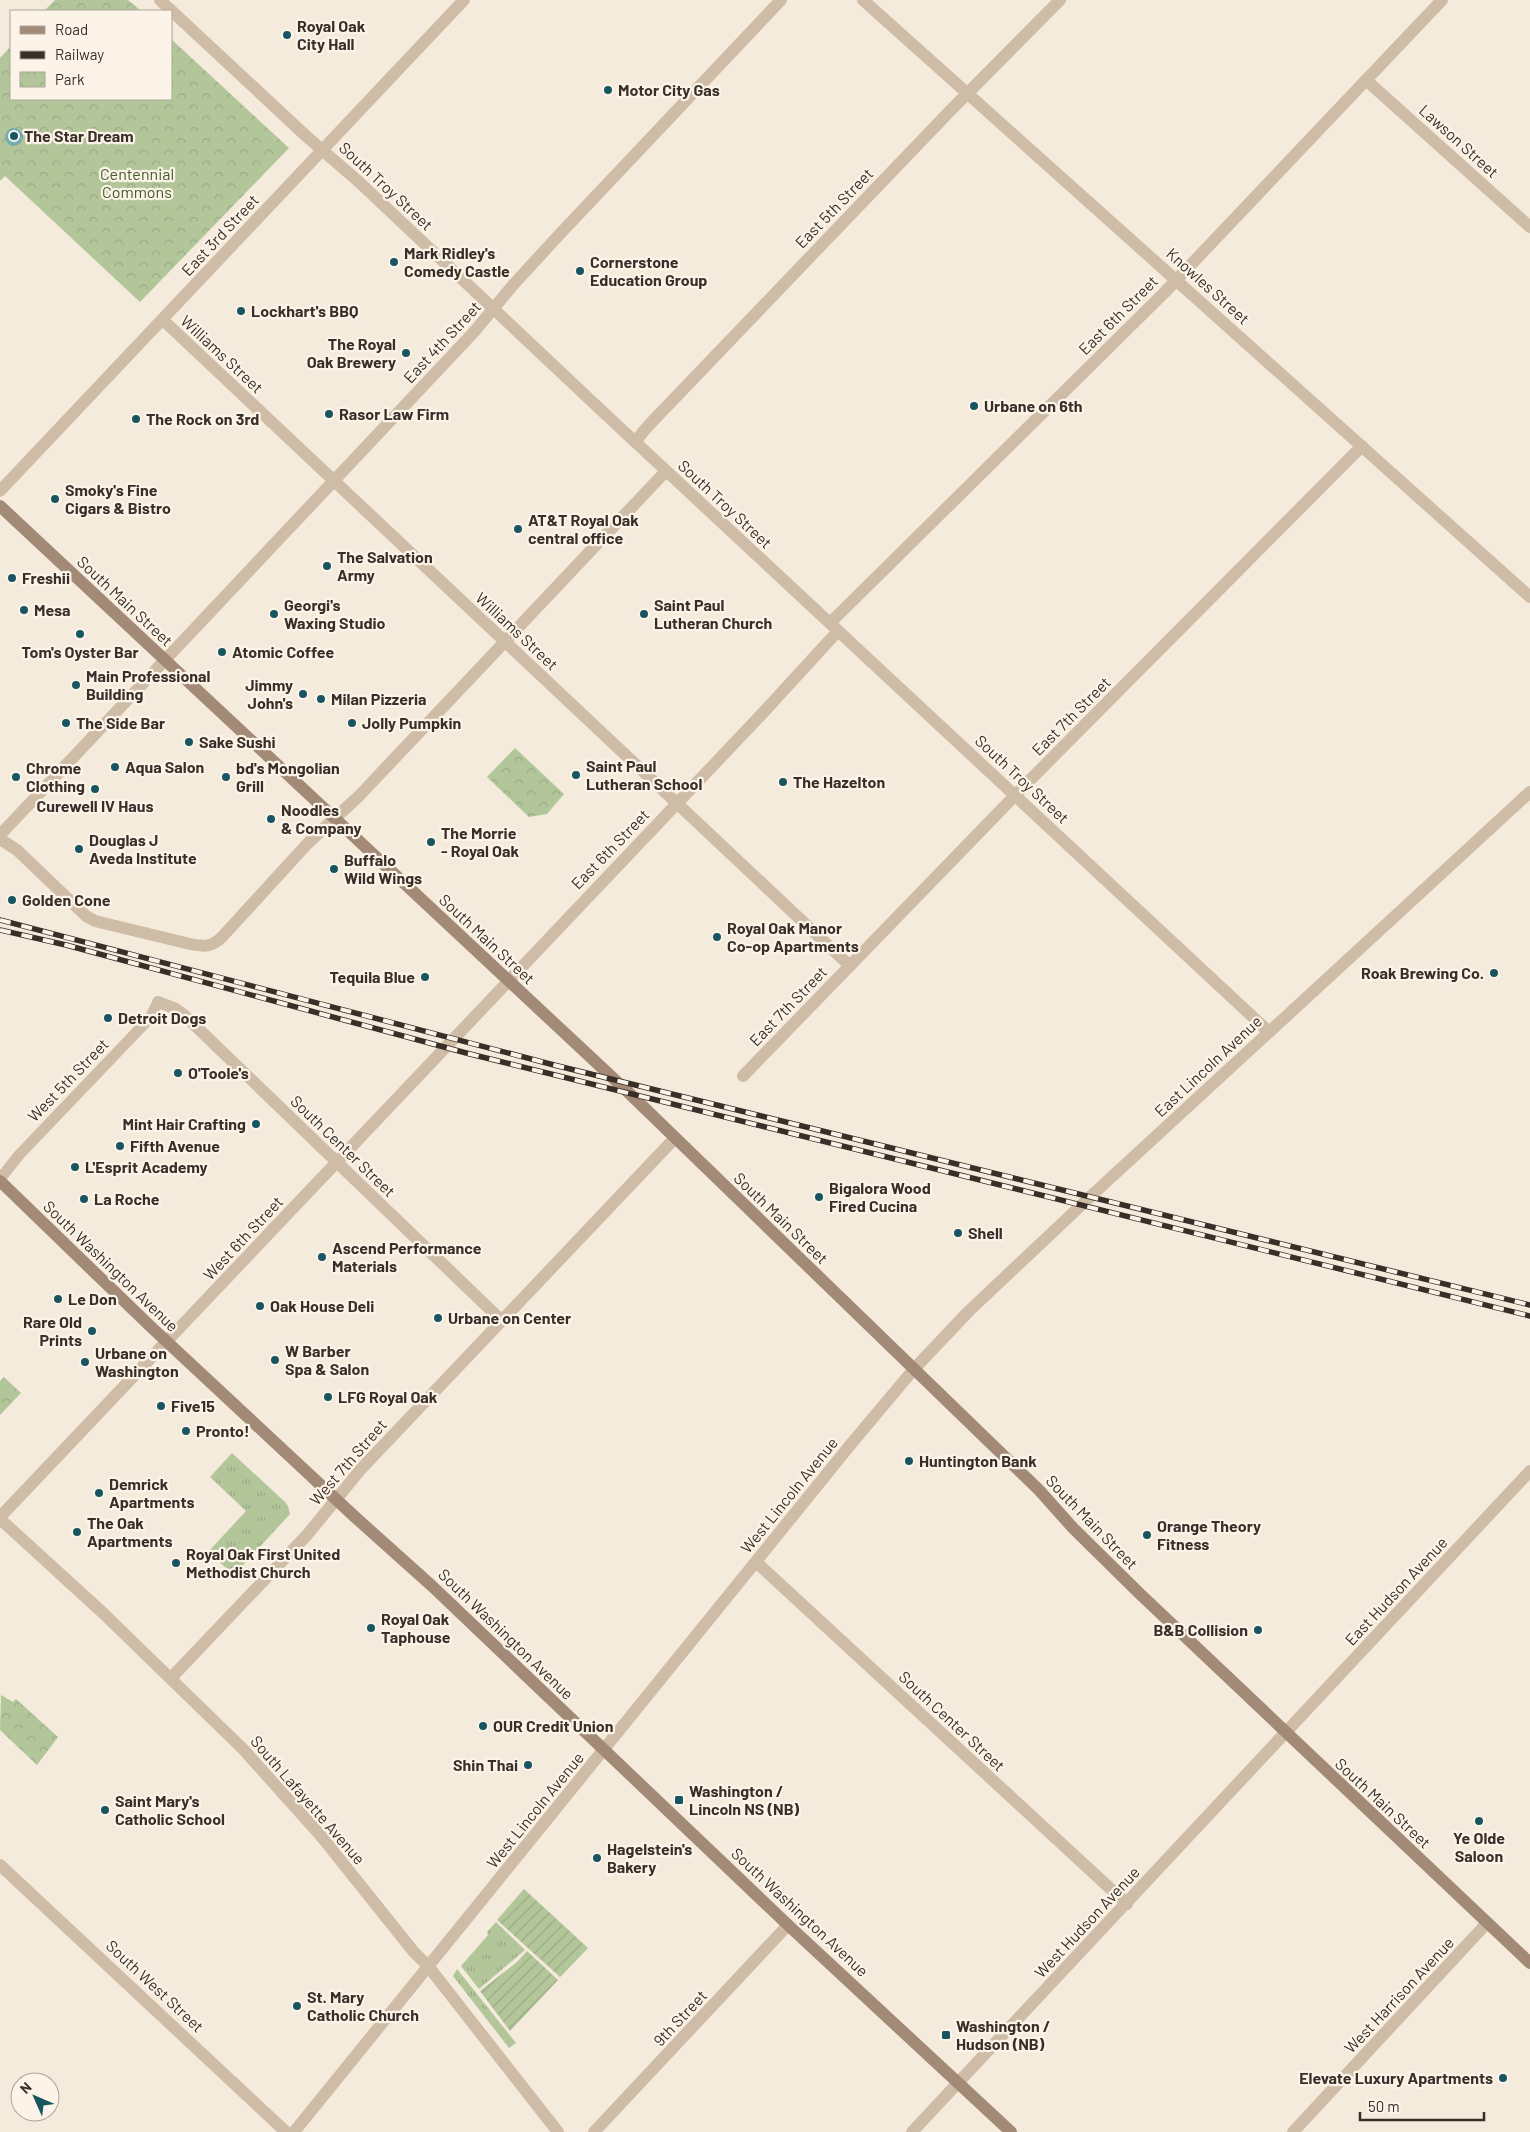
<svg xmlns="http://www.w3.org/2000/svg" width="1530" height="2132" font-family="Barlow,sans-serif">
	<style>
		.grass { fill: url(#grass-tufts) }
		.park { fill: url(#park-crowns) }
		.garden { fill: url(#garden-furrows) }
		.water { fill: url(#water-ripples) }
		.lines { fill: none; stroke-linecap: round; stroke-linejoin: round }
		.pedestrian { stroke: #cebca6; stroke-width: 11 }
		.minor { stroke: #cebca6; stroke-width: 12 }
		.tertiary { stroke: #cebca6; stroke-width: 12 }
		.secondary { stroke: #a28a77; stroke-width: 12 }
		.rail-casing { stroke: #3a2f28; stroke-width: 5.5 }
		.rail { stroke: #fcf4e9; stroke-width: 4; stroke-dasharray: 11; stroke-linecap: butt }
		.poi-dot { fill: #185560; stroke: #fcf4e9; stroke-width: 2 }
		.labels { text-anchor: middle; stroke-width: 4.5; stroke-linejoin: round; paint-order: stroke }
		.poi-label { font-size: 16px; font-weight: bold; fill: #3a2f28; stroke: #fcf4e9; text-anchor: start }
		.street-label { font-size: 16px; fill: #3a2f28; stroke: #fcf4e9 }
		.park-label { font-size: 16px; fill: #445b29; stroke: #fcf4e9 }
	</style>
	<defs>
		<pattern id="grass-tufts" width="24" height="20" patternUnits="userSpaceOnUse" patternTransform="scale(1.25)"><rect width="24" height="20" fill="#b3c69a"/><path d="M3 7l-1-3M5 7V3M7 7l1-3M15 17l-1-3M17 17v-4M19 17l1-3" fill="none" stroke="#9baa85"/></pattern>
		<pattern id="park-crowns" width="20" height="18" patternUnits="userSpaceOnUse" patternTransform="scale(1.25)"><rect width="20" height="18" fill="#b3c69a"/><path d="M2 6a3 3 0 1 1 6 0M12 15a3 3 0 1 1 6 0" fill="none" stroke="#9baa85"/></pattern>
		<pattern id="garden-furrows" width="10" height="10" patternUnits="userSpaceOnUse" patternTransform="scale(1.25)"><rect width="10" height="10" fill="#b3c69a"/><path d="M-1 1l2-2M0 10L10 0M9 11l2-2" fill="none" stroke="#9baa85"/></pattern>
		<pattern id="water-ripples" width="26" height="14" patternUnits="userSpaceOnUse" patternTransform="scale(1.25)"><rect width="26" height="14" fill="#77adb5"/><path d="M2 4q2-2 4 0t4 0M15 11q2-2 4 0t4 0" fill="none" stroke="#638d93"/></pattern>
	</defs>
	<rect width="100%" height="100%" fill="#f5ebdc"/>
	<g class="grass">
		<polygon points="232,1453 285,1502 288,1506 290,1514 234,1575 208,1552 246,1511 210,1477"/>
		<polygon points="496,1922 525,1950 479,1989 461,1966 488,1935 487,1932"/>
		<polygon points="457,1969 516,2043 509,2048 453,1976"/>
	</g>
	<g class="park">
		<polygon points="55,0 128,0 141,11 44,11"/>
		<polygon points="171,39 289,148 140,302 5,176 0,181 0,58 11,46 11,99 171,99"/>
		<polygon points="515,748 564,794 547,814 529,817 487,777"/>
		<polygon points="4,1377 21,1393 0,1415 0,1381"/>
		<polygon points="1,1695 13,1702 16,1699 58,1737 37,1765 0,1730"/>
	</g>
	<g class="garden">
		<polygon points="524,1889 588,1948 560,1977 497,1920"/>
		<polygon points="527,1951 558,1980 510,2031 480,1991 517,1962"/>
	</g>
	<circle class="water" cx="14" cy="137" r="9"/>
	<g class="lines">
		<polyline class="pedestrian" points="0,1179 19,1155 150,1018 158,1002"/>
		<g class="minor">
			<polyline points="160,0 306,136 359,182 602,411 1269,1032"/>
			<polyline points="863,0 1530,597"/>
			<polyline points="1366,80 1530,227"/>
			<polyline points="163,320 850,966"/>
			<polyline points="635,442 648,426 948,113 1060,0"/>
			<polyline points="0,491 464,0"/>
			<polyline points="830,623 1165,292 1442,0"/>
			<polyline points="0,835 165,660"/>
			<path d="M0 839 17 850 86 916 95 921 190 944C204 947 212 947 222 937L308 843 359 796 666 471"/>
			<polyline points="158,1002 174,1008 184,1015 501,1320"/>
			<polyline points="743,1076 1030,780 1362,446"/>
			<polyline points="0,1517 760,716 838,631"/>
			<polyline points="0,1519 103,1613 243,1749 321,1836 413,1951 428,1966 558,2132"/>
			<polyline points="756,1562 1127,1904"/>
			<polyline points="171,1678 307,1535 361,1469 675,1138"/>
			<polyline points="0,1865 286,2132"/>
			<polyline points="594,2132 788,1925"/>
			<polyline points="912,2132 1530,1471"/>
			<polyline points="1293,2132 1487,1923"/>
		</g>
		<g class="tertiary">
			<polyline points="165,660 474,332 513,285 558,236 781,0"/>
			<polyline points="294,2132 851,1444 914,1369 969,1311 1091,1196 1530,792"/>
		</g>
		<g class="secondary">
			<polyline points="0,506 629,1093 1039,1490 1073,1528 1139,1593 1530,1963"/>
			<polyline points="0,1181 150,1326 355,1517 432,1586 788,1925 1011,2132"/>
		</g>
		<defs>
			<g id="rail">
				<polyline points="0,920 554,1065 1530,1305"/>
				<polyline points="0,930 66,945 470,1054 1530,1316"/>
			</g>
		</defs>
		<use href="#rail" class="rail-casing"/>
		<use href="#rail" class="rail"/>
	</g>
	<g class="poi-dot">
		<circle cx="287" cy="35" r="5"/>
		<circle cx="608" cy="90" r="5"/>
		<circle cx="14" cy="136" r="5"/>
		<circle cx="394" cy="262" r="5"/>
		<circle cx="580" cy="271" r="5"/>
		<circle cx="241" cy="311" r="5"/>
		<circle cx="406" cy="353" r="5"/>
		<circle cx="974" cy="406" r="5"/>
		<circle cx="329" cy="414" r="5"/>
		<circle cx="136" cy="419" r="5"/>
		<circle cx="55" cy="499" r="5"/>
		<circle cx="518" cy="529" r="5"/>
		<circle cx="327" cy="566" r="5"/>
		<circle cx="12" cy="578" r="5"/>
		<circle cx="24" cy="610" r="5"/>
		<circle cx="274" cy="614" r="5"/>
		<circle cx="644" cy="614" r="5"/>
		<circle cx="80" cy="634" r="5"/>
		<circle cx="222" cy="652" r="5"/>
		<circle cx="76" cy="685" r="5"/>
		<circle cx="303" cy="694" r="5"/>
		<circle cx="321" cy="699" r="5"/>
		<circle cx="66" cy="723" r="5"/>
		<circle cx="352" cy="723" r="5"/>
		<circle cx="189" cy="742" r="5"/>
		<circle cx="115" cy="767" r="5"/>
		<circle cx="576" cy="775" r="5"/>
		<circle cx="16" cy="777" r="5"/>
		<circle cx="226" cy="777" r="5"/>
		<circle cx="783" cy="782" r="5"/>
		<circle cx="95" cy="789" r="5"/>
		<circle cx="271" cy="819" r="5"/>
		<circle cx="431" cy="842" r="5"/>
		<circle cx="79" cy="849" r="5"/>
		<circle cx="334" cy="869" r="5"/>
		<circle cx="12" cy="900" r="5"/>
		<circle cx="717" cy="937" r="5"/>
		<circle cx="1494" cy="973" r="5"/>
		<circle cx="425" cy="977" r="5"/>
		<circle cx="108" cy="1018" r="5"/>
		<circle cx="178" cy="1073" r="5"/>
		<circle cx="256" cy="1124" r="5"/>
		<circle cx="120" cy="1146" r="5"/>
		<circle cx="75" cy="1167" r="5"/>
		<circle cx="819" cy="1197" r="5"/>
		<circle cx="84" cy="1199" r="5"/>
		<circle cx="958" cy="1233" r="5"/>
		<circle cx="322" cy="1257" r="5"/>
		<circle cx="58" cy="1299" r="5"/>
		<circle cx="260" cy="1306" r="5"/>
		<circle cx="438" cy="1318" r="5"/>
		<circle cx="92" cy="1331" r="5"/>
		<circle cx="275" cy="1360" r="5"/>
		<circle cx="85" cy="1362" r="5"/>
		<circle cx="328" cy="1397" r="5"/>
		<circle cx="161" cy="1406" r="5"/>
		<circle cx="186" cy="1431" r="5"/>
		<circle cx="909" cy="1461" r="5"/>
		<circle cx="99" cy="1493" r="5"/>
		<circle cx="77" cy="1532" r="5"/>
		<circle cx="1147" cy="1535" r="5"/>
		<circle cx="176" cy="1563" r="5"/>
		<circle cx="371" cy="1628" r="5"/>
		<circle cx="1258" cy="1630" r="5"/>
		<circle cx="483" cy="1726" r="5"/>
		<circle cx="528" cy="1765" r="5"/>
		<rect x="674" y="1795" width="10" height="10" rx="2.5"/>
		<circle cx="105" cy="1810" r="5"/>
		<circle cx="1479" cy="1821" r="5"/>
		<circle cx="597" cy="1858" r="5"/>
		<circle cx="297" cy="2006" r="5"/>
		<rect x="941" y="2030" width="10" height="10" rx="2.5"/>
		<circle cx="1503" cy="2078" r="5"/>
	</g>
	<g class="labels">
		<g class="poi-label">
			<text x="297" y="32">Royal Oak<tspan x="297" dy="18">City Hall</tspan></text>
			<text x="618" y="96">Motor City Gas</text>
			<text x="24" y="142">The Star Dream</text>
			<text x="404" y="259">Mark Ridley's<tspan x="404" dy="18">Comedy Castle</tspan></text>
			<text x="590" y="268">Cornerstone<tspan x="590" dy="18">Education Group</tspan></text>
			<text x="251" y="317">Lockhart's BBQ</text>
			<text x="396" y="350" text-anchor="end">The Royal<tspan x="396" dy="18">Oak Brewery</tspan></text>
			<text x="984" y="412">Urbane on 6th</text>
			<text x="339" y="420">Rasor Law Firm</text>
			<text x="146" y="425">The Rock on 3rd</text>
			<text x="65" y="496">Smoky's Fine<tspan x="65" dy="18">Cigars &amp; Bistro</tspan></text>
			<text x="528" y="526">AT&amp;T Royal Oak<tspan x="528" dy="18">central office</tspan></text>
			<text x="337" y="563">The Salvation<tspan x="337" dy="18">Army</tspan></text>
			<text x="22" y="584">Freshii</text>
			<text x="284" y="611">Georgi's<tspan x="284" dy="18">Waxing Studio</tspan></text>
			<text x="654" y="611">Saint Paul<tspan x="654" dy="18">Lutheran Church</tspan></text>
			<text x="34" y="616">Mesa</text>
			<text x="80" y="658" text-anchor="middle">Tom's Oyster Bar</text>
			<text x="232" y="658">Atomic Coffee</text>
			<text x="86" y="682">Main Professional<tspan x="86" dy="18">Building</tspan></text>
			<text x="293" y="691" text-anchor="end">Jimmy<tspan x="293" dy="18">John's</tspan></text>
			<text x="331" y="705">Milan Pizzeria</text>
			<text x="76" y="729">The Side Bar</text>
			<text x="362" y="729">Jolly Pumpkin</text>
			<text x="199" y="748">Sake Sushi</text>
			<text x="586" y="772">Saint Paul<tspan x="586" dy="18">Lutheran School</tspan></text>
			<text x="125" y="773">Aqua Salon</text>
			<text x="26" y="774">Chrome<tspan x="26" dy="18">Clothing</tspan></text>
			<text x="236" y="774">bd's Mongolian<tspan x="236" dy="18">Grill</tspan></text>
			<text x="793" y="788">The Hazelton</text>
			<text x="95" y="812" text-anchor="middle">Curewell IV Haus</text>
			<text x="281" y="816">Noodles<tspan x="281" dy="18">&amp; Company</tspan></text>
			<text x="441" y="839">The Morrie<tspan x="441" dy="18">- Royal Oak</tspan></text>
			<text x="89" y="846">Douglas J<tspan x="89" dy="18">Aveda Institute</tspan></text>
			<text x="344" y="866">Buffalo<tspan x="344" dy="18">Wild Wings</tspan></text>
			<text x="22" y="906">Golden Cone</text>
			<text x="727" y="934">Royal Oak Manor<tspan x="727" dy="18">Co-op Apartments</tspan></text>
			<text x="1484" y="979" text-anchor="end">Roak Brewing Co.</text>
			<text x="415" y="983" text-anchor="end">Tequila Blue</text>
			<text x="118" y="1024">Detroit Dogs</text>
			<text x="188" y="1079">O'Toole's</text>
			<text x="246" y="1130" text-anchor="end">Mint Hair Crafting</text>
			<text x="130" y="1152">Fifth Avenue</text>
			<text x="85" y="1173">L'Esprit Academy</text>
			<text x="829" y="1194">Bigalora Wood<tspan x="829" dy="18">Fired Cucina</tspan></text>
			<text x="94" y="1205">La Roche</text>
			<text x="968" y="1239">Shell</text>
			<text x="332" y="1254">Ascend Performance<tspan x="332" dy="18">Materials</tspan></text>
			<text x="68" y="1305">Le Don</text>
			<text x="270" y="1312">Oak House Deli</text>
			<text x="448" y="1324">Urbane on Center</text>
			<text x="82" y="1328" text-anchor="end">Rare Old<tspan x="82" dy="18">Prints</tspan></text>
			<text x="285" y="1357">W Barber<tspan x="285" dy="18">Spa &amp; Salon</tspan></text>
			<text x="95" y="1359">Urbane on<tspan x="95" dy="18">Washington</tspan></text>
			<text x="338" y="1403">LFG Royal Oak</text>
			<text x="171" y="1412">Five15</text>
			<text x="196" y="1437">Pronto!</text>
			<text x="919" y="1467">Huntington Bank</text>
			<text x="109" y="1490">Demrick<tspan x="109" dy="18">Apartments</tspan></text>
			<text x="87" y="1529">The Oak<tspan x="87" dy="18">Apartments</tspan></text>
			<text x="1157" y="1532">Orange Theory<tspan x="1157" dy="18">Fitness</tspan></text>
			<text x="186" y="1560">Royal Oak First United<tspan x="186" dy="18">Methodist Church</tspan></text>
			<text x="381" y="1625">Royal Oak<tspan x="381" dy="18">Taphouse</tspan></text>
			<text x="1248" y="1636" text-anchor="end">B&amp;B Collision</text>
			<text x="493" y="1732">OUR Credit Union</text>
			<text x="518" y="1771" text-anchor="end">Shin Thai</text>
			<text x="689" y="1797">Washington /<tspan x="689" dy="18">Lincoln NS (NB)</tspan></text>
			<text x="115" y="1807">Saint Mary's<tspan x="115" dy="18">Catholic School</tspan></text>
			<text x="1479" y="1844" text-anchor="middle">Ye Olde<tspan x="1479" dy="18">Saloon</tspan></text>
			<text x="607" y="1855">Hagelstein's<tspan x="607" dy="18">Bakery</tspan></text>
			<text x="307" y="2003">St. Mary<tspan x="307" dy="18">Catholic Church</tspan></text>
			<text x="956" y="2032">Washington /<tspan x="956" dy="18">Hudson (NB)</tspan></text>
			<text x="1493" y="2084" text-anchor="end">Elevate Luxury Apartments</text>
		</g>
		<g class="street-label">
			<text transform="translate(1459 141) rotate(42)" y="6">Lawson Street</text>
			<text transform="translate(386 186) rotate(43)" y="6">South Troy Street</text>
			<text transform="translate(834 208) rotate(-46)" y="6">East 5th Street</text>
			<text transform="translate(220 235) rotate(-47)" y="6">East 3rd Street</text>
			<text transform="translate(1208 286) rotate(42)" y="6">Knowles Street</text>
			<text transform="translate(1118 315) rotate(-45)" y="6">East 6th Street</text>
			<text transform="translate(442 342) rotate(-47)" y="6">East 4th Street</text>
			<text transform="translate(222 354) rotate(43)" y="6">Williams Street</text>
			<text transform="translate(725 504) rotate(43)" y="6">South Troy Street</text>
			<text transform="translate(125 601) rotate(43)" y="6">South Main Street</text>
			<text transform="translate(517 631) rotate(43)" y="6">Williams Street</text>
			<text transform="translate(1071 716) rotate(-45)" y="6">East 7th Street</text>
			<text transform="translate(1022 779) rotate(43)" y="6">South Troy Street</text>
			<text transform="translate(610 849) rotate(-46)" y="6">East 6th Street</text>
			<text transform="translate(487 939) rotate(43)" y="6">South Main Street</text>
			<text transform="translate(788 1006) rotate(-46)" y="6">East 7th Street</text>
			<text transform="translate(1208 1066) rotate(-43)" y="6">East Lincoln Avenue</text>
			<text transform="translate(68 1080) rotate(-46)" y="6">West 5th Street</text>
			<text transform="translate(343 1146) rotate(44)" y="6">South Center Street</text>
			<text transform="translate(781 1218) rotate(44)" y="6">South Main Street</text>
			<text transform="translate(243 1238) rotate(-47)" y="6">West 6th Street</text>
			<text transform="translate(111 1266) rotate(44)" y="6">South Washington Avenue</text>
			<text transform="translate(348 1462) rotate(-49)" y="6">West 7th Street</text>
			<text transform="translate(789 1495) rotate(-51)" y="6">West Lincoln Avenue</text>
			<text transform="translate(1092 1522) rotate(46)" y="6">South Main Street</text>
			<text transform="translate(1396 1591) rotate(-47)" y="6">East Hudson Avenue</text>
			<text transform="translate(506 1634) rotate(44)" y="6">South Washington Avenue</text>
			<text transform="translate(952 1721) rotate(43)" y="6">South Center Street</text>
			<text transform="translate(308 1800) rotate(49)" y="6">South Lafayette Avenue</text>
			<text transform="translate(1383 1803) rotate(43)" y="6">South Main Street</text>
			<text transform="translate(535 1810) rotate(-51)" y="6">West Lincoln Avenue</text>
			<text transform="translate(800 1912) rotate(43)" y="6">South Washington Avenue</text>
			<text transform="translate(1087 1922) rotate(-47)" y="6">West Hudson Avenue</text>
			<text transform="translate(155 1986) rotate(43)" y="6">South West Street</text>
			<text transform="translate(1399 1995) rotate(-47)" y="6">West Harrison Avenue</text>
			<text transform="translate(680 2018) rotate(-47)" y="6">9th Street</text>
		</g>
		<g class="park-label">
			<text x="137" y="180">Centennial<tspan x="137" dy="18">Commons</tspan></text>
		</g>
	</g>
	<rect x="10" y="10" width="162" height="90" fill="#fcf4e9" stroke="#aea59c"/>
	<rect x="20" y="26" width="25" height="8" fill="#a28a77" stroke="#aea59c"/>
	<text x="55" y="35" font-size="15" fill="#3a2f28">Road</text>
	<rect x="20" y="51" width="25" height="8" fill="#3a2f28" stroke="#aea59c"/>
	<text x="55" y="60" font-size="15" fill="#3a2f28">Railway</text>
	<rect x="20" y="72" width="25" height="15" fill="url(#park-crowns)" stroke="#aea59c"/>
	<text x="55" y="85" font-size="15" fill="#3a2f28">Park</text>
	<g transform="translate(35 2097) rotate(315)"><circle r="24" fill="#fcf4e9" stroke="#aea59c"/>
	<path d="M0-4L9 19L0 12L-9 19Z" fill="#185560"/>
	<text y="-8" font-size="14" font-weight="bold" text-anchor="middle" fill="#3a2f28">N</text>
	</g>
	<path d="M1360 2112v8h124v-8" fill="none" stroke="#3a2f28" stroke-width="2.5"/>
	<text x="1368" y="2112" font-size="15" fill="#3a2f28" stroke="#fcf4e9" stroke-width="4" paint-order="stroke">50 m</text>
</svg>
